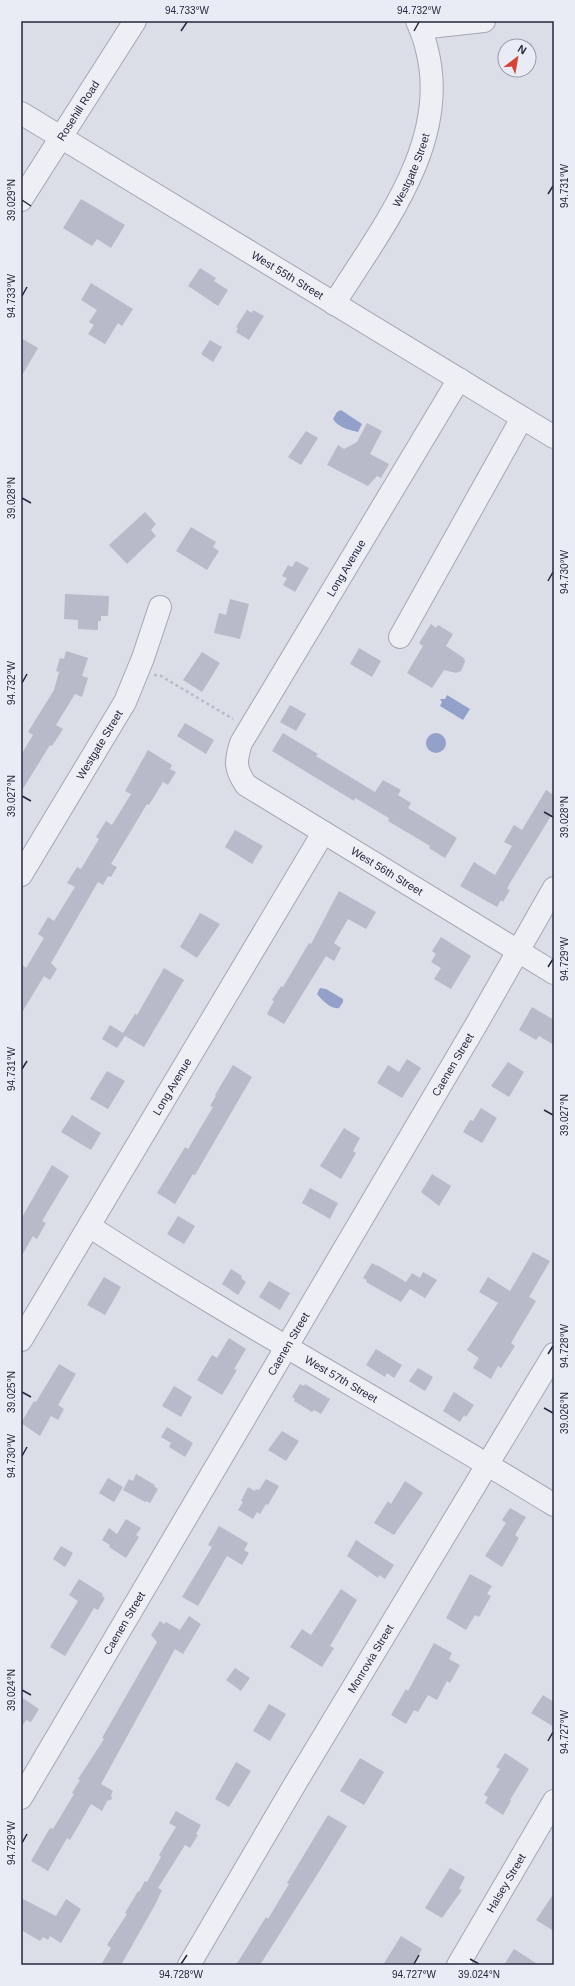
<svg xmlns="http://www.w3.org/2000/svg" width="575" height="1986" font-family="Helvetica,sans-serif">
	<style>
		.water { fill: #92a0ca }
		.building { fill: #b8baca }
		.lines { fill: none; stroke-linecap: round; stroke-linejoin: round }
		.minor-casing { stroke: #a4a6b4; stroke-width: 24 }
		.path { stroke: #b9bbc5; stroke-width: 2.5; stroke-dasharray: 3 3; stroke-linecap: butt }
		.minor { stroke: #eeeff5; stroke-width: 22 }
		.ticks { fill: none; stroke: #24273e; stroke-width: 1.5 }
		.labels { text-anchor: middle; stroke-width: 3; stroke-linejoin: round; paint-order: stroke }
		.street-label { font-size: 11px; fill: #24273e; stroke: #eaecf5 }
		.neatline { fill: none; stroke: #24273e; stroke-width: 1.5 }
		.ticks-label { font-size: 10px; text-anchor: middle; fill: #24273e }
	</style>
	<rect width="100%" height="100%" fill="#dbdde7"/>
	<g class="water">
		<path d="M341 410 362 424 358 432C351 430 338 428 333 419L337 412Z"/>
		<polygon points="447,695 470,709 463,720 440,706 442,702 440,699 445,699"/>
		<circle cx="436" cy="743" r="10"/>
		<path d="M320 988 326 989 343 999V1002L339 1008C331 1010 321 999 317 994Z"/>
	</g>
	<g class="building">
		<polygon points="81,199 125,225 111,248 97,239 92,246 63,228"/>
		<polygon points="200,268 216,278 214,281 228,290 218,306 188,286"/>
		<polygon points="91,283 133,309 122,326 118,323 105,344 88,334 94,325 89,322 97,310 81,300"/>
		<polygon points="247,310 252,313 253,310 264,316 249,340 236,332 238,328 236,327"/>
		<polygon points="21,338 38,348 21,377"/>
		<polygon points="210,340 222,347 213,362 201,354"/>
		<polygon points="367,423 382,431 370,454 389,464 381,478 377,476 368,486 327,465 338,445 344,449 357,442"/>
		<polygon points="306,431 318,438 301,465 288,457"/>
		<polygon points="145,512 156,524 151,530 156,536 127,564 109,545"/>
		<polygon points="191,527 216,542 213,547 219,551 207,570 176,551"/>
		<polygon points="296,561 309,568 295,592 283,585 287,578 282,576 288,565 292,567"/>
		<polygon points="65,594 109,596 108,616 101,616 101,621 98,621 98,630 78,629 78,620 64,619"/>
		<polygon points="230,599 249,604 240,639 214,633 219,613 226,615"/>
		<polygon points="431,624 436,628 438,625 453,634 446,646 464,658 465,662 461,671 456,673 444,670 432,688 407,673 423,646 419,643"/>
		<polygon points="359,648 381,661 372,677 350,664"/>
		<polygon points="66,651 88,658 82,676 88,678 82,697 75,694 56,725 63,729 52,746 50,745 21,792 21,755 33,735 28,732 54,690 59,672 56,671 60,658 64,659"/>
		<polygon points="202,652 220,663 202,692 183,680"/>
		<polygon points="290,705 306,714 296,731 280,722"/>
		<polygon points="185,723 214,740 206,754 177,736"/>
		<polygon points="283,733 318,754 316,756 375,792 383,780 401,790 398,795 411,803 408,808 457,838 445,858 429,848 430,846 388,821 389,818 355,798 354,801 272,751"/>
		<polygon points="148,750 172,765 170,769 176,772 168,785 163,782 149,805 147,804 111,864 117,867 111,877 108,876 103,885 98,882 51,963 57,969 50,980 44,976 21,1014 21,964 26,968 44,938 38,934 48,917 54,921 75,887 67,883 77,867 81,869 99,839 96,837 106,821 112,825 131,794 125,791"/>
		<polygon points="546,790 554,795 554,811 510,883 507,889 510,890 503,902 501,900 497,907 460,886 474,862 495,875 512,846 504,842 514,825 522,830"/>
		<polygon points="235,830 263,846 252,864 225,847"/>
		<polygon points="339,891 376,912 366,929 348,919 334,943 341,948 334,961 326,956 284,1024 267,1014 274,1001 272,1000 281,986 283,987 309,943 311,944"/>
		<polygon points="200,913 220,924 197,958 180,947"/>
		<polygon points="441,937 471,956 451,989 434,979 441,968 431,962 436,954 432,951"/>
		<polygon points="164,968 184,980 144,1047 125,1036 117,1048 102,1039 110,1025 123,1033 135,1014 137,1015"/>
		<polygon points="532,1007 554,1020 554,1045 539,1036 536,1040 519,1030"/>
		<polygon points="407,1059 421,1068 402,1098 377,1083 388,1065 399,1072"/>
		<polygon points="508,1062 524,1072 509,1097 491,1086"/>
		<polygon points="233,1065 252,1077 195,1175 193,1174 175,1204 157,1193 185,1147 188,1149 213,1107 210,1106 216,1096 215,1095"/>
		<polygon points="107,1071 125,1081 108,1109 90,1099"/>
		<polygon points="481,1108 497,1118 482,1143 463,1132 470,1120 473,1121"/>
		<polygon points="72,1115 101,1133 91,1150 61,1132"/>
		<polygon points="344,1128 360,1138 353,1151 356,1153 341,1179 320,1166"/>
		<polygon points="52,1165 69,1176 42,1221 46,1223 37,1239 33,1236 21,1257 21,1219"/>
		<polygon points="432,1174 451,1186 439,1206 421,1192"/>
		<polygon points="310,1188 338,1203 330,1219 302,1203"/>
		<polygon points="178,1216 195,1226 184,1244 167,1234"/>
		<polygon points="533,1252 550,1261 529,1297 536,1301 511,1343 515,1346 501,1368 498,1366 491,1379 473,1368 479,1358 467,1350 498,1303 479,1292 488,1277 510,1291"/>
		<polygon points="372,1263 377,1266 377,1265 406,1282 412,1273 420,1278 423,1272 437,1280 425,1298 410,1289 401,1302 366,1282 367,1280 363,1278"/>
		<polygon points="231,1269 242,1276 241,1278 246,1282 238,1295 222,1284"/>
		<polygon points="104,1277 121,1287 105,1315 87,1305"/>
		<polygon points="269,1281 290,1293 280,1310 259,1297"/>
		<polygon points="229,1338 246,1349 234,1369 237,1370 222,1395 197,1380 212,1355 217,1358"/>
		<polygon points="376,1349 402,1365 394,1378 387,1373 385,1377 366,1365"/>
		<polygon points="59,1364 76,1374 58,1405 64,1409 58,1420 51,1416 40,1436 21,1423 34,1401 36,1402"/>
		<polygon points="418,1368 433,1377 425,1391 409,1381"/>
		<polygon points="300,1384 304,1386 305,1384 330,1399 321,1414 314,1410 312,1412 294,1401 295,1399 292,1397"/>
		<polygon points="174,1386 192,1397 181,1417 162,1406"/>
		<polygon points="454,1392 474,1405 466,1417 464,1415 460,1422 443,1411"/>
		<polygon points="167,1427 193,1443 185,1457 169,1447 171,1443 161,1437"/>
		<polygon points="282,1431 299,1441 286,1461 268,1450"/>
		<polygon points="136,1474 155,1485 154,1486 158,1489 150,1503 146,1501 145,1502 123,1490 129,1479 133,1481"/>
		<polygon points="108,1478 123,1487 114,1502 99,1493"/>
		<polygon points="266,1479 279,1486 268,1505 266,1504 260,1514 257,1512 253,1519 238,1510 243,1502 241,1501 248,1487 255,1491 256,1489 259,1490"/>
		<polygon points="405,1481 423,1493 394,1535 374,1523 388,1501 391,1504"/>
		<polygon points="510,1508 526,1517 515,1535 519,1538 502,1567 485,1556 506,1523 502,1520"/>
		<polygon points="126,1519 141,1528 136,1535 139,1537 126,1558 109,1547 110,1545 102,1540 109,1528 117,1534"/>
		<polygon points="219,1526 248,1543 244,1550 249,1553 242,1565 227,1556 198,1606 182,1597 212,1547 208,1545"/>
		<polygon points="356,1540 394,1565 385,1579 379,1575 378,1578 347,1556"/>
		<polygon points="61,1546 73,1553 65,1567 53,1559"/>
		<polygon points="470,1574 492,1586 487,1594 491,1596 479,1617 475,1615 466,1630 446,1618"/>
		<polygon points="79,1579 103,1594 102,1596 105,1598 98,1610 94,1608 65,1656 50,1647 78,1601 69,1595"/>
		<polygon points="341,1589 357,1600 330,1646 334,1648 322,1667 290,1647 302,1629 311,1635"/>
		<polygon points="189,1616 201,1624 183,1654 175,1649 101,1784 113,1791 111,1795 112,1799 107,1801 102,1811 91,1804 70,1840 67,1838 48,1871 31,1861 50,1828 53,1829 74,1794 72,1793 80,1780 78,1779 104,1739 102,1738 157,1642 151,1635 160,1621 164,1624 166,1622 180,1630"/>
		<polygon points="434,1643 452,1653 449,1659 460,1665 450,1683 447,1681 437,1700 428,1695 418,1712 414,1710 406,1724 391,1715 406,1689 408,1691"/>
		<polygon points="235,1668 250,1678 241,1691 226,1680"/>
		<polygon points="543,1695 554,1702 554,1727 531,1713"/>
		<polygon points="21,1697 39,1709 31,1722 26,1720 21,1728"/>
		<polygon points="269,1704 286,1714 270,1741 253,1731"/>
		<polygon points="505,1753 529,1769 510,1800 511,1801 503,1815 485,1803 488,1797 484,1795 500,1769 496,1767"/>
		<polygon points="360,1758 384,1772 364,1805 340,1791"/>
		<polygon points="236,1762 251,1771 229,1807 215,1799"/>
		<polygon points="176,1811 201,1825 196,1834 198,1835 190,1848 185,1845 158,1888 162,1890 156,1903 121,1965 101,1965 111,1948 107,1945 127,1914 125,1913 138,1891 139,1892 145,1881 147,1882 161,1857 159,1855 176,1827 169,1823"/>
		<polygon points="328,1815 347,1826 322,1867 260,1965 236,1965 266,1917 268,1919 289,1884 287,1883"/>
		<polygon points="450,1868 465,1877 459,1889 462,1890 442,1918 425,1908"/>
		<polygon points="554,1893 554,1931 536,1920"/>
		<polygon points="21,1898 56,1916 66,1899 81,1909 61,1943 50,1936 48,1940 43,1937 40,1941 21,1930"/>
		<polygon points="401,1936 422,1949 413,1965 383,1965"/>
		<polygon points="514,1949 539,1965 504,1965"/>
	</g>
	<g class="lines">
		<defs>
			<g id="minor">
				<polyline points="420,28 484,21"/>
				<path id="s1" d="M21 113 554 437"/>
				<path id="s2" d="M21 200 135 21"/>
				<path id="s3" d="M334 304C380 230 451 143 427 50 425 40 421 30 417 21"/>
				<path id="s4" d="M459 379 241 743C235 762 235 769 246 785L554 973"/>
				<polyline points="400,637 522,418"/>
				<path id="s5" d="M21 875 125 702 143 658 160 607"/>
				<path id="s6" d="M89 1226C241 1325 400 1410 554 1505"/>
				<path id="s7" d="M21 1340 323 833"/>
				<path id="s8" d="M21 1798 476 1025 554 888"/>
				<path id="s9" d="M189 1965 298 1779 554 1354"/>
				<path id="s10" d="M458 1965 554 1801"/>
			</g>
		</defs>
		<use href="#minor" class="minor-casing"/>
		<polyline class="path" points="154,675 161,676 233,719"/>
		<use href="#minor" class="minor"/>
	</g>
	<path class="ticks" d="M181 31 187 22M414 31 419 22M548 194 553 186M22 200 31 206M22 296 27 287M22 498 31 503M548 581 553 572M22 683 27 674M22 796 31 801M544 812 553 817M548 967 553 959M22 1069 27 1061M544 1110 553 1115M548 1354 553 1346M22 1392 31 1397M544 1408 553 1413M22 1456 27 1447M22 1690 31 1695M548 1741 553 1732M22 1843 27 1834M470 1959 479 1964M181 1964 187 1955M414 1964 419 1955"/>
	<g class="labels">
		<g class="street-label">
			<text dy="4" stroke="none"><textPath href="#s2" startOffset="106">Rosehill Road</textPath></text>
			<text dy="4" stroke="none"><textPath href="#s3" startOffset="155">Westgate Street</textPath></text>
			<text dy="4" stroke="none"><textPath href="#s1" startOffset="312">West 55th Street</textPath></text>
			<text transform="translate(346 568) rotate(-59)" y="4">Long Avenue</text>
			<text dy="4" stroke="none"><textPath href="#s5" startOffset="152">Westgate Street</textPath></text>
			<text dy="4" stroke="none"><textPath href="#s4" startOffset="634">West 56th Street</textPath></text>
			<text dy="4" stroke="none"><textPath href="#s8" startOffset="851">Caenen Street</textPath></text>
			<text dy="4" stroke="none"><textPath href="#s7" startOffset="295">Long Avenue</textPath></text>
			<text dy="4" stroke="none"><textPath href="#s8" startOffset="527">Caenen Street</textPath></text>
			<text dy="4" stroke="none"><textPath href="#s6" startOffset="295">West 57th Street</textPath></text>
			<text dy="4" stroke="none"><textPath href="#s8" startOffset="203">Caenen Street</textPath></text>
			<text dy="4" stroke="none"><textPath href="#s9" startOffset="356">Monrovia Street</textPath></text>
			<text dy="4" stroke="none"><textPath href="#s10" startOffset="95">Halsey Street</textPath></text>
		</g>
	</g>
	<rect width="575" height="1986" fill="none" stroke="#eaecf5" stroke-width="44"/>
	<g transform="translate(517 58) rotate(31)"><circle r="19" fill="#eaecf5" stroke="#9b9dac"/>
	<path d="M0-3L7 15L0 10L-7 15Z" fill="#d84234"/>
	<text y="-6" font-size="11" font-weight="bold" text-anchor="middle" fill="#24273e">N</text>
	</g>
	<rect x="22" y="22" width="531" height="1942" class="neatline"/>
	<g class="ticks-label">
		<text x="187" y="14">94.733°W</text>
		<text x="419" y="14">94.732°W</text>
		<text transform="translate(564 186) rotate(-90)" y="4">94.731°W</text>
		<text transform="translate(11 200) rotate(-90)" y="4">39.029°N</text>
		<text transform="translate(11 296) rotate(-90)" y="4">94.733°W</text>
		<text transform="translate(11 498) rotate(-90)" y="4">39.028°N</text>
		<text transform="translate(564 572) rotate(-90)" y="4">94.730°W</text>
		<text transform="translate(11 683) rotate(-90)" y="4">94.732°W</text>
		<text transform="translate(11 796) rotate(-90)" y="4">39.027°N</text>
		<text transform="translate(564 817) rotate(-90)" y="4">39.028°N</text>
		<text transform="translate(564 959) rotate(-90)" y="4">94.729°W</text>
		<text transform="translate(11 1069) rotate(-90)" y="4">94.731°W</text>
		<text transform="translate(564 1115) rotate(-90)" y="4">39.027°N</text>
		<text transform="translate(564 1346) rotate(-90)" y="4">94.728°W</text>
		<text transform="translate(11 1392) rotate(-90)" y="4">39.025°N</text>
		<text transform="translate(564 1413) rotate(-90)" y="4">39.026°N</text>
		<text transform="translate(11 1456) rotate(-90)" y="4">94.730°W</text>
		<text transform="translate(11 1690) rotate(-90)" y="4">39.024°N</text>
		<text transform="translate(564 1732) rotate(-90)" y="4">94.727°W</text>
		<text transform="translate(11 1843) rotate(-90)" y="4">94.729°W</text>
		<text x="181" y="1978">94.728°W</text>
		<text x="414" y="1978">94.727°W</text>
		<text x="479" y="1978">39.024°N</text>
	</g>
</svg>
